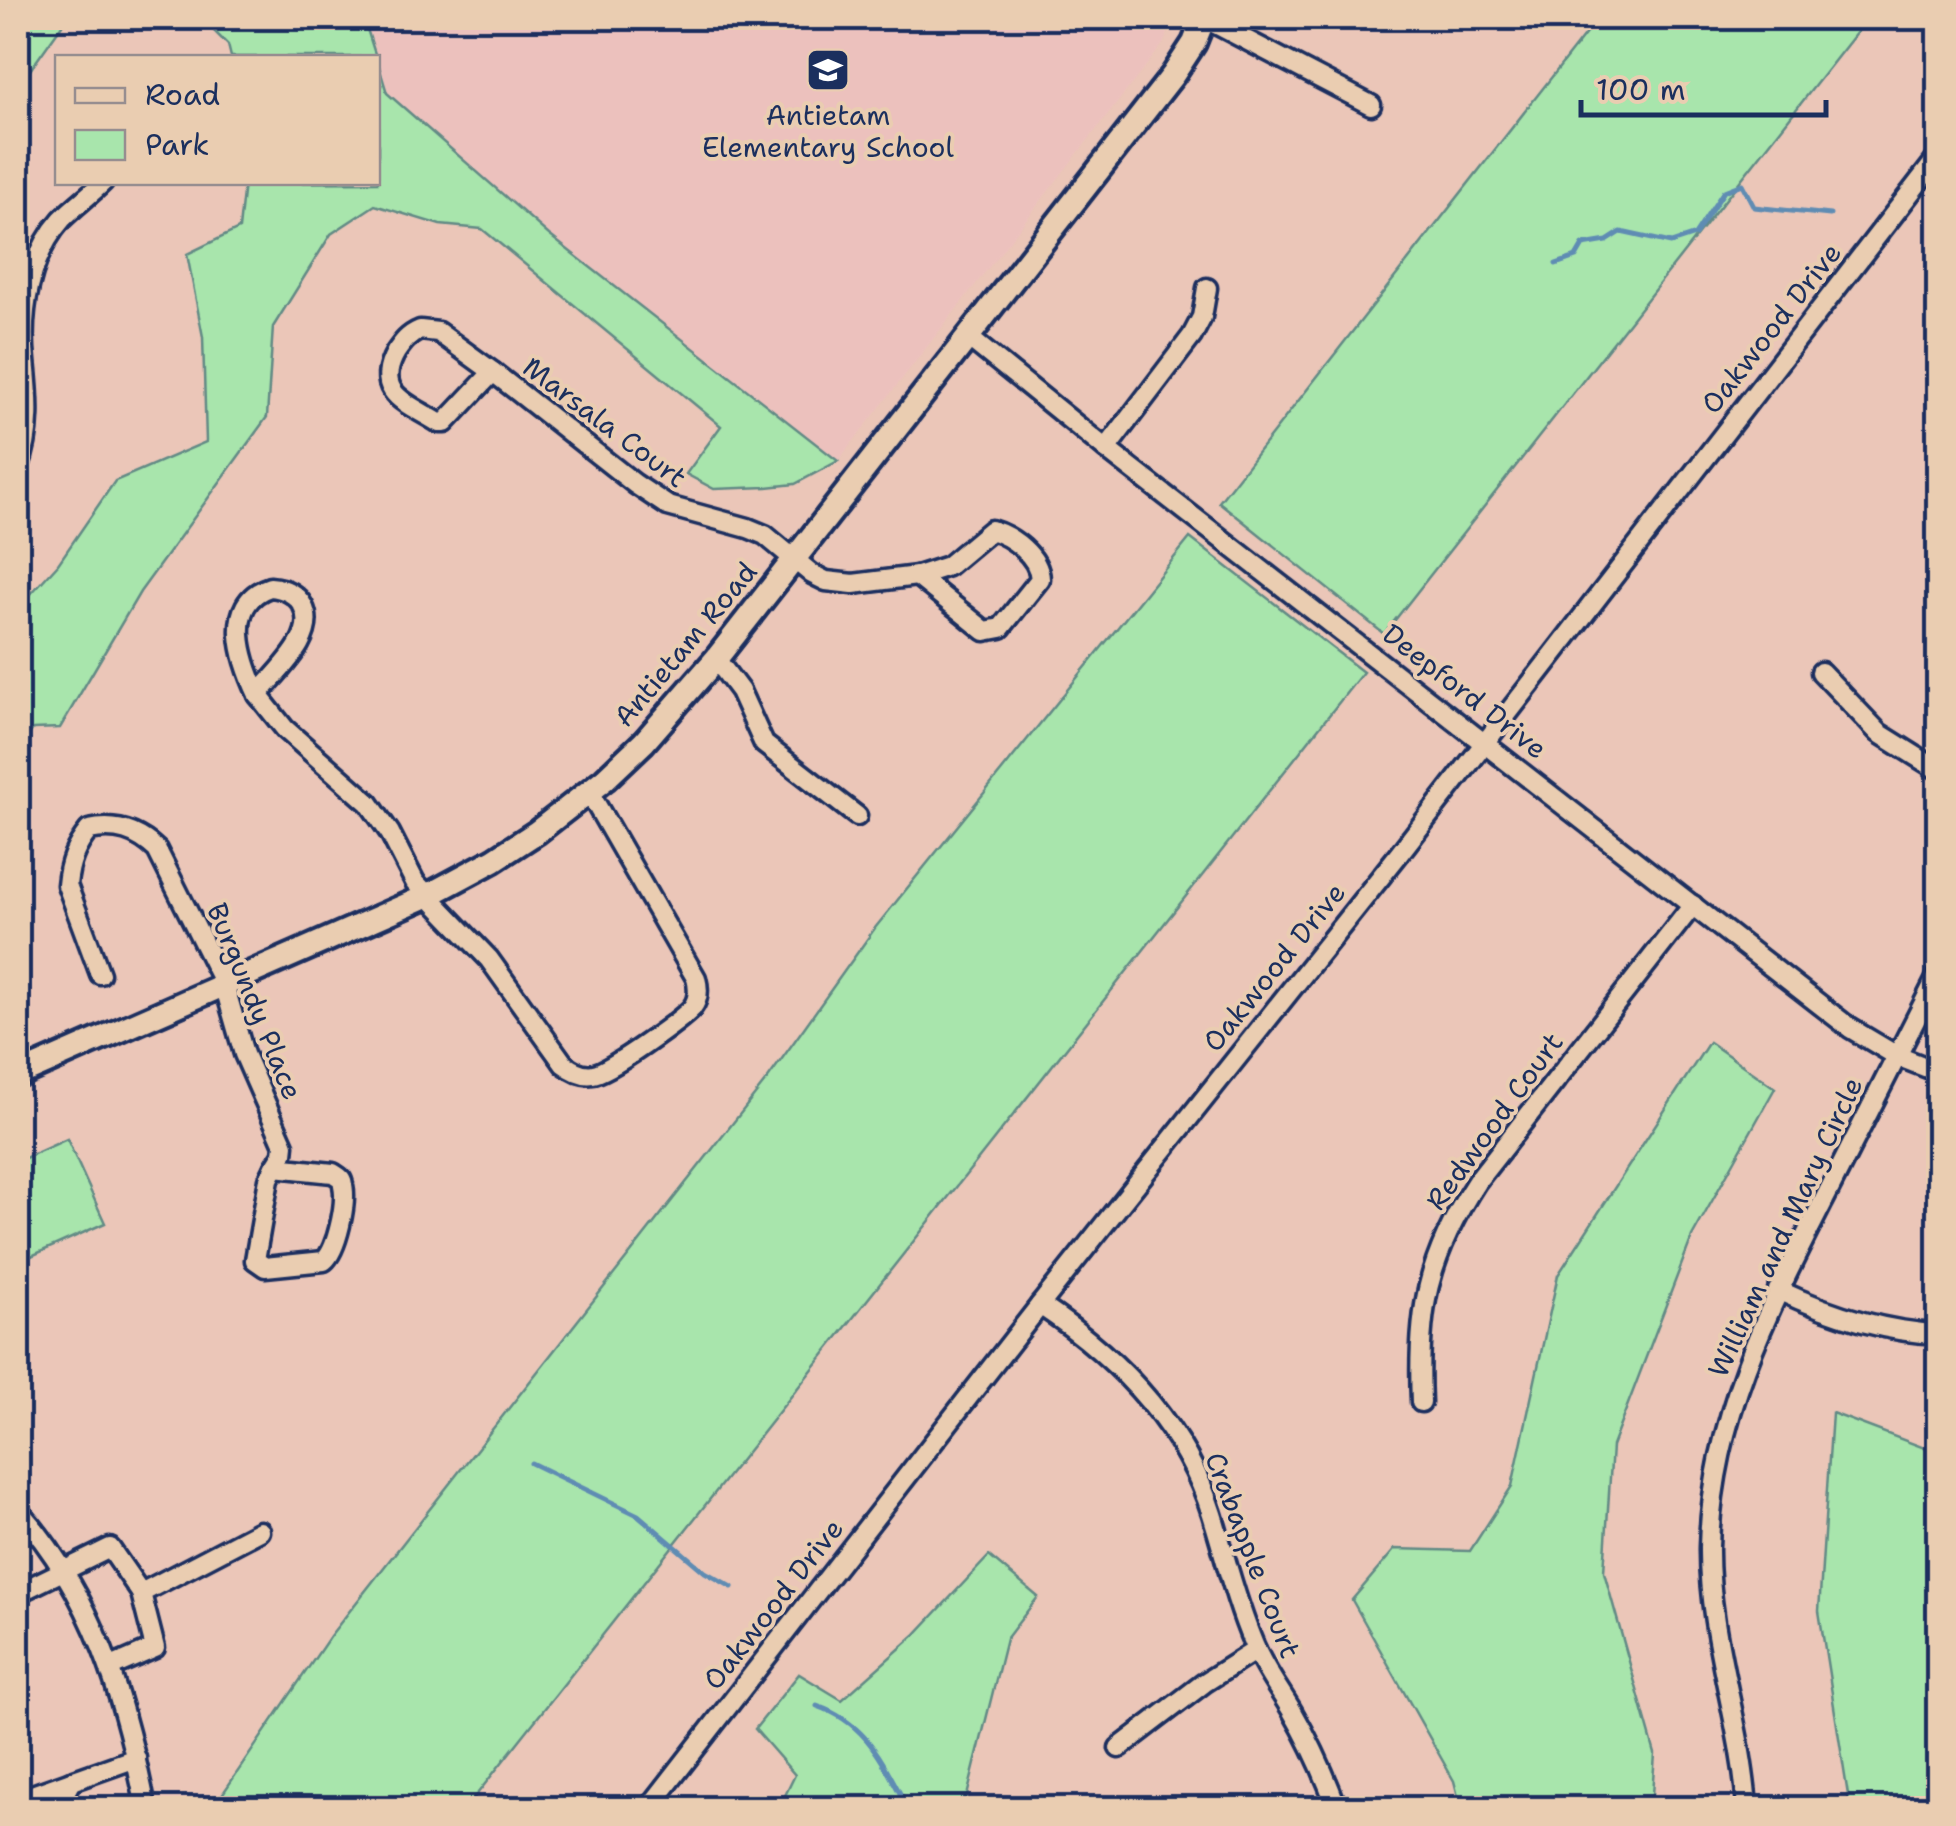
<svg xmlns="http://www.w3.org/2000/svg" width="1956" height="1826" font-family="'Shantell Sans',sans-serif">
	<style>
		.built { fill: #ecc1bd }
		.green { fill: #a8e5ac; stroke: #628a85; stroke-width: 2.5 }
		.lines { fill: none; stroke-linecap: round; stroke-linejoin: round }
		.stream { stroke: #5e8cb3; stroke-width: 5 }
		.minor-casing { stroke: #1b2f5e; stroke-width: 25 }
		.tertiary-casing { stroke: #1b2f5e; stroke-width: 30 }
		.minor { stroke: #eacdb1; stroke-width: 18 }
		.tertiary { stroke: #eacdb1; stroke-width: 22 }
		.labels { text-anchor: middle; stroke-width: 8; stroke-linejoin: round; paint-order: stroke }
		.poi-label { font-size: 28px; fill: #1b2f5e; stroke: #eacdb1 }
		.street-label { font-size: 28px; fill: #1b2f5e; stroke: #eacdb1 }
	</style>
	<rect width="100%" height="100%" fill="#ebc6b8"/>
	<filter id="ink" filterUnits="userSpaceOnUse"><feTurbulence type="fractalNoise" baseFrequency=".01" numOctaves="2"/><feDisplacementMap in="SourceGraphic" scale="20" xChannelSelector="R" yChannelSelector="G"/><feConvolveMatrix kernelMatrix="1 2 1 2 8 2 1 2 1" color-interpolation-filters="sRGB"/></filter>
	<g filter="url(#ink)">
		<polygon class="built" points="369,18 1175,18 1163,44 838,461 549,235 387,93 367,29"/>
		<g class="green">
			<polygon points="18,18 67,18 18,87"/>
			<polygon points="201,18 369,18 367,29 376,57 231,57 228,45"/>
			<polygon points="1598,18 1868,18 1384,634 1219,502"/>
			<polygon points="378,63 387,93 549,235 838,461 795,484 767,487 714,489 686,474 721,426 482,229 440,225 375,205 331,234 273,327 267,417 140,592 60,728 33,729 18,750 18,608 58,564 115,481 206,442 203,337 187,254 239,229 244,183 378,182"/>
			<polygon points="1190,538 1363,672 466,1808 213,1808 330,1636 769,1077 875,928"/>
			<polygon points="1709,1042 1775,1088 1692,1237 1612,1446 1604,1572 1655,1754 1651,1808 1461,1808 1454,1781 1352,1600 1395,1549 1470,1551 1512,1486 1558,1275"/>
			<polygon points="67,1139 105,1223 18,1262 18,1161"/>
			<polygon points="1832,1413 1938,1453 1938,1808 1850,1808 1819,1611"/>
			<polygon points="989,1556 1038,1597 1006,1639 964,1808 779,1808 795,1775 755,1729 799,1674 842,1700 915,1635"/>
		</g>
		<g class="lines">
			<g class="stream">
				<polyline points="1936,255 1938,256"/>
				<polyline points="1556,264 1576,257 1583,245 1607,241 1621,232 1671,243 1695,235 1724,191 1742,184 1754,207 1830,215"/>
				<polyline points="531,1463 638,1515 705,1572 732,1587"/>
				<path d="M817 1706C869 1724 883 1764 908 1808"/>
			</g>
			<defs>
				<g id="minor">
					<polyline points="1204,18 1371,105"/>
					<path d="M420 330 438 332 493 372 445 423H439C408 403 372 394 396 352 403 342 408 335 420 330Z"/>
					<polyline points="968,337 1106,449 1850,1028 1897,1056 1938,1072"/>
					<polyline points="493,372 635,484 668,506 748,528 765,535 812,574 826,581 853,584 917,576"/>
					<polyline points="1106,449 1192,336 1202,317 1207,288"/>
					<path d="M18 469C32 432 29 398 25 360 20 313 29 256 62 219 75 206 90 195 103 182"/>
					<path d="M991 530C1012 536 1039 556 1040 579L1001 628 985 631 917 576 948 566Z"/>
					<path d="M270 587C284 588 296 593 303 606 319 637 276 672 258 695 243 663 221 603 270 587Z"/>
					<polyline points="716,659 740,691 764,744 857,816"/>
					<polyline points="1821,672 1879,733 1938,770"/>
					<path d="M258 695 285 729 369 803 390 833 415 882 489 959 564 1064C573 1071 582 1076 593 1074 608 1073 681 1020 692 1008 699 999 699 989 696 978L589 792"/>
					<path d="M100 974 67 885C69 863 75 847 89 830 116 824 137 831 157 850L224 984 244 1054 284 1145 283 1154 275 1167"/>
					<path d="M275 1167 333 1173C339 1177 342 1177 343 1185 347 1203 337 1250 324 1261L265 1267 255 1260 269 1179Z"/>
					<path d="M1778 1290C1829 1314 1882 1332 1938 1334"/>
					<path d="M1040 1305C1116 1356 1184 1425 1212 1514 1226 1559 1235 1600 1254 1645 1264 1669 1279 1689 1292 1711 1310 1742 1325 1775 1337 1808"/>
					<path d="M1421 1402C1417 1311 1427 1258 1477 1181L1693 905"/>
					<path d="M18 1510C94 1594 125 1700 146 1808"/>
					<polyline points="18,1593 110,1548 141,1593 155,1648 111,1667"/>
					<polyline points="141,1593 260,1531"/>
					<polyline points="1119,1748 1204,1683 1256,1650"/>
					<polyline points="18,1800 136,1758"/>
					<polyline points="57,1808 71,1781"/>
					<polyline points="649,1808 1040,1305 1399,854 1938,157"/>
					<path d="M1747 1808C1741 1720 1708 1636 1709 1547 1712 1418 1768 1310 1825 1198 1863 1124 1900 1049 1938 975"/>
				</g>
				<polyline id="tertiary" points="18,1075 427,896 494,860 537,832 605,779 644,742 716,659 1173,75 1194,43 1204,18"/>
			</defs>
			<use href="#minor" class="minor-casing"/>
			<use href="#tertiary" class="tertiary-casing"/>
			<use href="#minor" class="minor"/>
			<use href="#tertiary" class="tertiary"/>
		</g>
	</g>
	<defs>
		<symbol id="school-square" viewBox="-11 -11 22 22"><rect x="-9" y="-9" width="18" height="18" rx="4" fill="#1b2f5e" stroke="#eacdb1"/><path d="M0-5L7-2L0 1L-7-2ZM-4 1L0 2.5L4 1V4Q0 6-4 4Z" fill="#fff"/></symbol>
	</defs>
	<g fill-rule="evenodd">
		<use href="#school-square" x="803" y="45" width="50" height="50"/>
	</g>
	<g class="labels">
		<g class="poi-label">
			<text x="828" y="125">Antietam<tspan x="828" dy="32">Elementary School</tspan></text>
		</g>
		<g class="street-label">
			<text transform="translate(1771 328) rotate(-52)" y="10">Oakwood Drive</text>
			<text transform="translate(605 422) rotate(37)" y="10">Marsala Court</text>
			<text transform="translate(685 644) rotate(-50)" y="10">Antietam Road</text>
			<text transform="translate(1465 691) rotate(38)" y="10">Deepford Drive</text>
			<text transform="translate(1274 967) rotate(-51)" y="10">Oakwood Drive</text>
			<text transform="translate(255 1001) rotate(68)" y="10">Burgundy Place</text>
			<text transform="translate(1494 1121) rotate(-54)" y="10">Redwood Court</text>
			<text transform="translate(1785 1227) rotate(-65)" y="10">William and Mary Circle</text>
			<text transform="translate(1253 1555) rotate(69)" y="10">Crabapple Court</text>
			<text transform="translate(773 1604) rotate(-52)" y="10">Oakwood Drive</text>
		</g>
	</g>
	<rect width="1956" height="1826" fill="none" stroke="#eacdb1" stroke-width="60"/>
	<rect x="30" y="30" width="1896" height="1766" fill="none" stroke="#1b2f5e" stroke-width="4" filter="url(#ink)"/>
	<rect x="55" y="55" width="325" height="130" fill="#eacdb1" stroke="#978e90" stroke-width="2.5"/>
	<rect x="75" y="88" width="50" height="15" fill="#eacdb1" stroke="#978e90" stroke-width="2.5"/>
	<text x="145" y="105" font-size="30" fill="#1b2f5e">Road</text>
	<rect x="75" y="130" width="50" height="30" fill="#a8e5ac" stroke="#978e90" stroke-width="2.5"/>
	<text x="145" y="155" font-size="30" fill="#1b2f5e">Park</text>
	<path d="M1581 100v15h245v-15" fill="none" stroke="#1b2f5e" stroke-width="5"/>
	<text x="1596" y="100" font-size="30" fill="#1b2f5e" stroke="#eacdb1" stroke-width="8" paint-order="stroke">100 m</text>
</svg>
